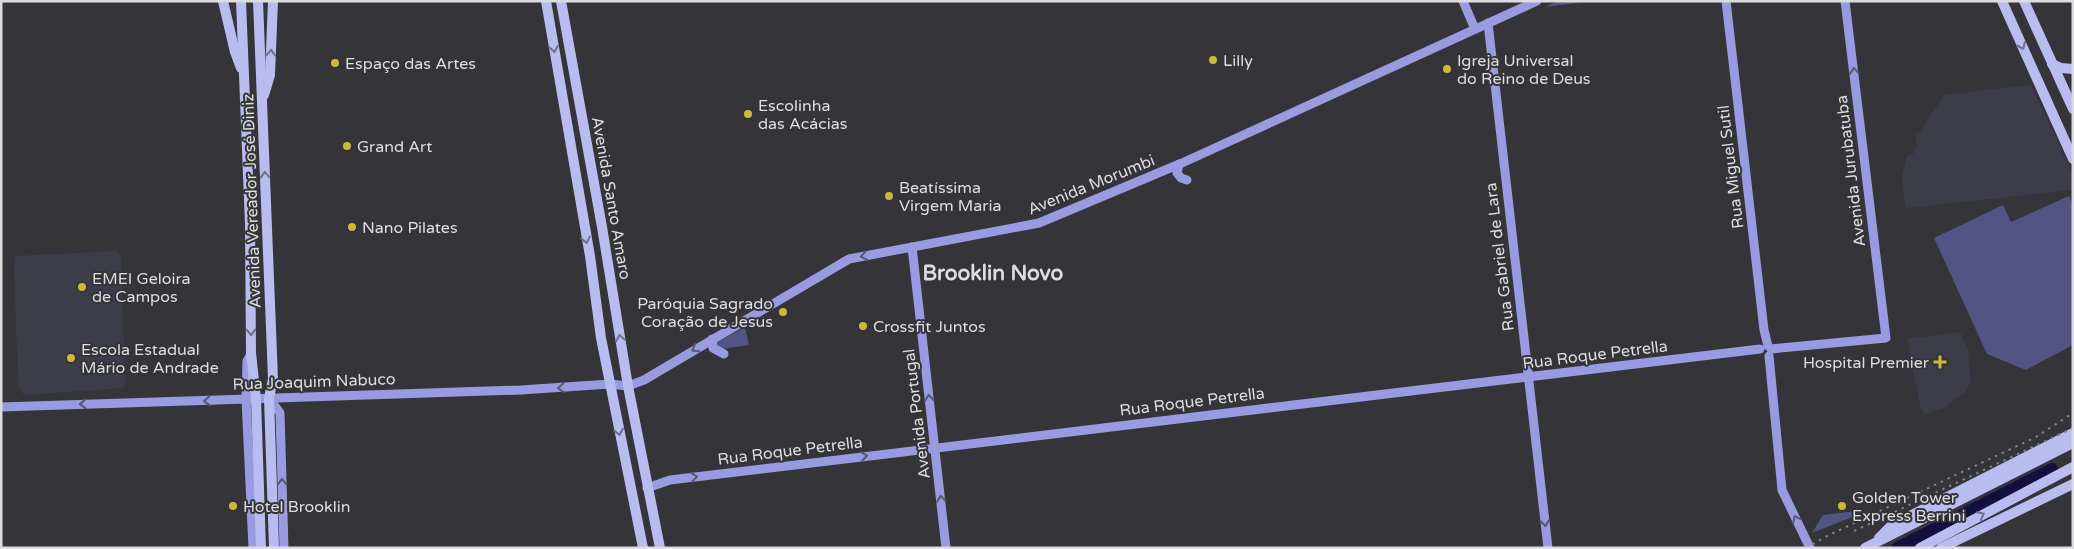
<svg xmlns="http://www.w3.org/2000/svg" width="2074" height="549" font-family="'Varela Round',sans-serif">
	<style>
		.built { fill: #3c3d48 }
		.green { fill: #535484 }
		.lines { fill: none; stroke-linecap: round; stroke-linejoin: round }
		.river { stroke: #140f3e; stroke-width: 12 }
		.secondary { stroke: #989be0; stroke-width: 9 }
		.primary { stroke: #b8bcf1; stroke-width: 10 }
		.rail { stroke: #818185; stroke-width: 2; stroke-dasharray: 2.5 5; stroke-linecap: butt }
		.oneway { stroke: #6f718c }
		.oneway2 { stroke: #575873 }
		.poi-dot { fill: #cbba39; stroke: #343439; stroke-width: 2 }
		.labels { text-anchor: middle; stroke-width: 4; stroke-linejoin: round; paint-order: stroke }
		.poi-label { font-size: 16px; fill: #dddde0; stroke: #343439; text-anchor: start }
		.street-label { font-size: 16px; fill: #dddde0; stroke: #343439 }
		.district-label { font-size: 21px; font-weight: bold; fill: #dddde0; stroke: #343439 }
	</style>
	<rect width="100%" height="100%" fill="#343439"/>
	<g class="built">
		<polygon points="2031,85 2073,175 2073,190 1905,208 1902,178 1906,157 1913,154 1917,145 1915,133 1919,133 1944,95"/>
		<polygon points="116,251 121,256 125,384 123,388 27,395 22,393 19,388 16,332 14,259 16,256"/>
		<polygon points="1960,332 1968,350 1971,381 1965,392 1944,408 1924,414 1921,409 1907,339"/>
	</g>
	<g class="green">
		<polygon points="1558,1 1592,1 1545,7"/>
		<polygon points="2069,196 2073,205 2073,345 2026,370 1987,354 1934,238 2003,205 2011,222"/>
		<polygon points="745,327 749,345 715,350 714,344"/>
		<polygon points="1857,511 1857,515 1812,533 1823,515"/>
	</g>
	<g class="lines">
		<polyline class="river" points="1897,548 2052,469"/>
		<g class="secondary">
			<polyline points="1463,1 1475,29"/>
			<polyline points="1726,1 1764,330 1768,346"/>
			<polyline points="1488,23 1548,548"/>
			<polyline points="1179,164 1177,173 1181,178 1187,180"/>
			<polyline points="912,247 946,548"/>
			<polyline points="712,339 713,348 724,354"/>
			<polyline points="1771,349 1886,338 1845,1"/>
			<polyline points="251,354 247,361 246,399 253,548"/>
			<polyline points="1769,356 1782,490 1810,548"/>
			<polyline points="269,398 280,413 284,548"/>
			<polyline points="1,407 521,390 610,384 628,386 644,380 849,259 1039,223 1182,163 1537,1"/>
			<polyline points="647,488 670,480 1760,349"/>
		</g>
		<g class="primary">
			<polyline points="223,1 235,52 241,68"/>
			<polyline points="241,1 250,224 251,353 256,399 261,548"/>
			<polyline points="258,1 273,379 269,398 274,548"/>
			<polyline points="546,1 590,256 601,338 643,548"/>
			<polyline points="561,1 602,227 628,386 660,548"/>
			<polyline points="2002,1 2073,159"/>
			<polyline points="2024,1 2073,109"/>
			<polyline points="2052,64 2061,68 2073,69"/>
			<polyline points="264,95 270,75 273,1"/>
			<polyline points="1879,538 1890,527 1904,519 2073,433"/>
			<polyline points="1865,548 2073,443"/>
			<polyline points="1920,548 2073,467"/>
			<polyline points="1941,548 2073,484"/>
		</g>
		<g class="rail">
			<polyline points="1854,531 2073,428"/>
			<polyline points="1806,548 1827,536 2036,437 2073,413"/>
		</g>
	</g>
	<defs><path id="oneway-chevron" d="M-2-3.5L2.5 0L-2 3.5" fill="none" stroke-width="1.6" stroke-linecap="round" stroke-linejoin="round" transform="scale(1.25)"/></defs>
	<g class="oneway">
		<use href="#oneway-chevron" transform="translate(2022 46) rotate(66)"/>
		<use href="#oneway-chevron" transform="translate(554 49) rotate(81)"/>
		<use href="#oneway-chevron" transform="translate(271 53) rotate(-87)"/>
		<use href="#oneway-chevron" transform="translate(265 175) rotate(-92)"/>
		<use href="#oneway-chevron" transform="translate(586 240) rotate(78)"/>
		<use href="#oneway-chevron" transform="translate(251 332) rotate(89)"/>
		<use href="#oneway-chevron" transform="translate(620 338) rotate(-99)"/>
		<use href="#oneway-chevron" transform="translate(619 432) rotate(79)"/>
		<use href="#oneway-chevron" transform="translate(1981 515) rotate(-28)"/>
	</g>
	<g class="oneway2">
		<use href="#oneway-chevron" transform="translate(1854 71) rotate(-97)"/>
		<use href="#oneway-chevron" transform="translate(864 256) rotate(169)"/>
		<use href="#oneway-chevron" transform="translate(695 349) rotate(149)"/>
		<use href="#oneway-chevron" transform="translate(561 388) rotate(176)"/>
		<use href="#oneway-chevron" transform="translate(929 398) rotate(-97)"/>
		<use href="#oneway-chevron" transform="translate(207 401) rotate(178)"/>
		<use href="#oneway-chevron" transform="translate(83 404) rotate(178)"/>
		<use href="#oneway-chevron" transform="translate(864 456) rotate(-8)"/>
		<use href="#oneway-chevron" transform="translate(694 477) rotate(-7)"/>
		<use href="#oneway-chevron" transform="translate(282 482) rotate(-92)"/>
		<use href="#oneway-chevron" transform="translate(941 499) rotate(-96)"/>
		<use href="#oneway-chevron" transform="translate(1796 519) rotate(-116)"/>
		<use href="#oneway-chevron" transform="translate(1545 523) rotate(84)"/>
	</g>
	<g class="poi-dot">
		<circle cx="1213" cy="60" r="5"/>
		<circle cx="335" cy="63" r="5"/>
		<circle cx="1447" cy="69" r="5"/>
		<circle cx="748" cy="114" r="5"/>
		<circle cx="347" cy="146" r="5"/>
		<circle cx="889" cy="196" r="5"/>
		<circle cx="352" cy="227" r="5"/>
		<circle cx="82" cy="287" r="5"/>
		<circle cx="783" cy="312" r="5"/>
		<circle cx="863" cy="326" r="5"/>
		<circle cx="71" cy="358" r="5"/>
		<path d="M1937.5 354.5h5v5h5v5h-5v5h-5v-5h-5v-5h5z"/>
		<circle cx="233" cy="506" r="5"/>
		<circle cx="1842" cy="506" r="5"/>
	</g>
	<g class="labels">
		<g class="poi-label">
			<text x="1223" y="66">Lilly</text>
			<text x="1457" y="66">Igreja Universal<tspan x="1457" dy="18">do Reino de Deus</tspan></text>
			<text x="345" y="69">Espaço das Artes</text>
			<text x="758" y="111">Escolinha<tspan x="758" dy="18">das Acácias</tspan></text>
			<text x="357" y="152">Grand Art</text>
			<text x="899" y="193">Beatíssima<tspan x="899" dy="18">Virgem Maria</tspan></text>
			<text x="362" y="233">Nano Pilates</text>
			<text x="92" y="284">EMEI Geloira<tspan x="92" dy="18">de Campos</tspan></text>
			<text x="773" y="309" text-anchor="end">Paróquia Sagrado<tspan x="773" dy="18">Coração de Jesus</tspan></text>
			<text x="873" y="332">Crossfit Juntos</text>
			<text x="81" y="355">Escola Estadual<tspan x="81" dy="18">Mário de Andrade</tspan></text>
			<text x="1929" y="368" text-anchor="end">Hospital Premier</text>
			<text x="1852" y="503">Golden Tower<tspan x="1852" dy="18">Express Berrini</tspan></text>
			<text x="243" y="512">Hotel Brooklin</text>
		</g>
		<g class="street-label">
			<text transform="translate(1730 167) rotate(-97)" y="6">Rua Miguel Sutil</text>
			<text transform="translate(1850 171) rotate(-97)" y="6">Avenida Jurubatuba</text>
			<text transform="translate(1091 184) rotate(-22)" y="6">Avenida Morumbi</text>
			<text transform="translate(612 198) rotate(80)" y="6">Avenida Santo Amaro</text>
			<text transform="translate(251 201) rotate(-92)" y="6">Avenida Vereador José Diniz</text>
			<text transform="translate(1499 257) rotate(-97)" y="6">Rua Gabriel de Lara</text>
			<text transform="translate(1595 354) rotate(-7)" y="6">Rua Roque Petrella</text>
			<text transform="translate(314 381) rotate(-2)" y="6">Rua Joaquim Nabuco</text>
			<text transform="translate(1192 401) rotate(-7)" y="6">Rua Roque Petrella</text>
			<text transform="translate(916 414) rotate(-97)" y="6">Avenida Portugal</text>
			<text transform="translate(790 450) rotate(-7)" y="6">Rua Roque Petrella</text>
		</g>
		<g class="district-label">
			<text x="993" y="280">Brooklin Novo</text>
		</g>
	</g>
	<rect width="2074" height="549" fill="none" stroke="#dddde0" stroke-width="5"/>
</svg>
